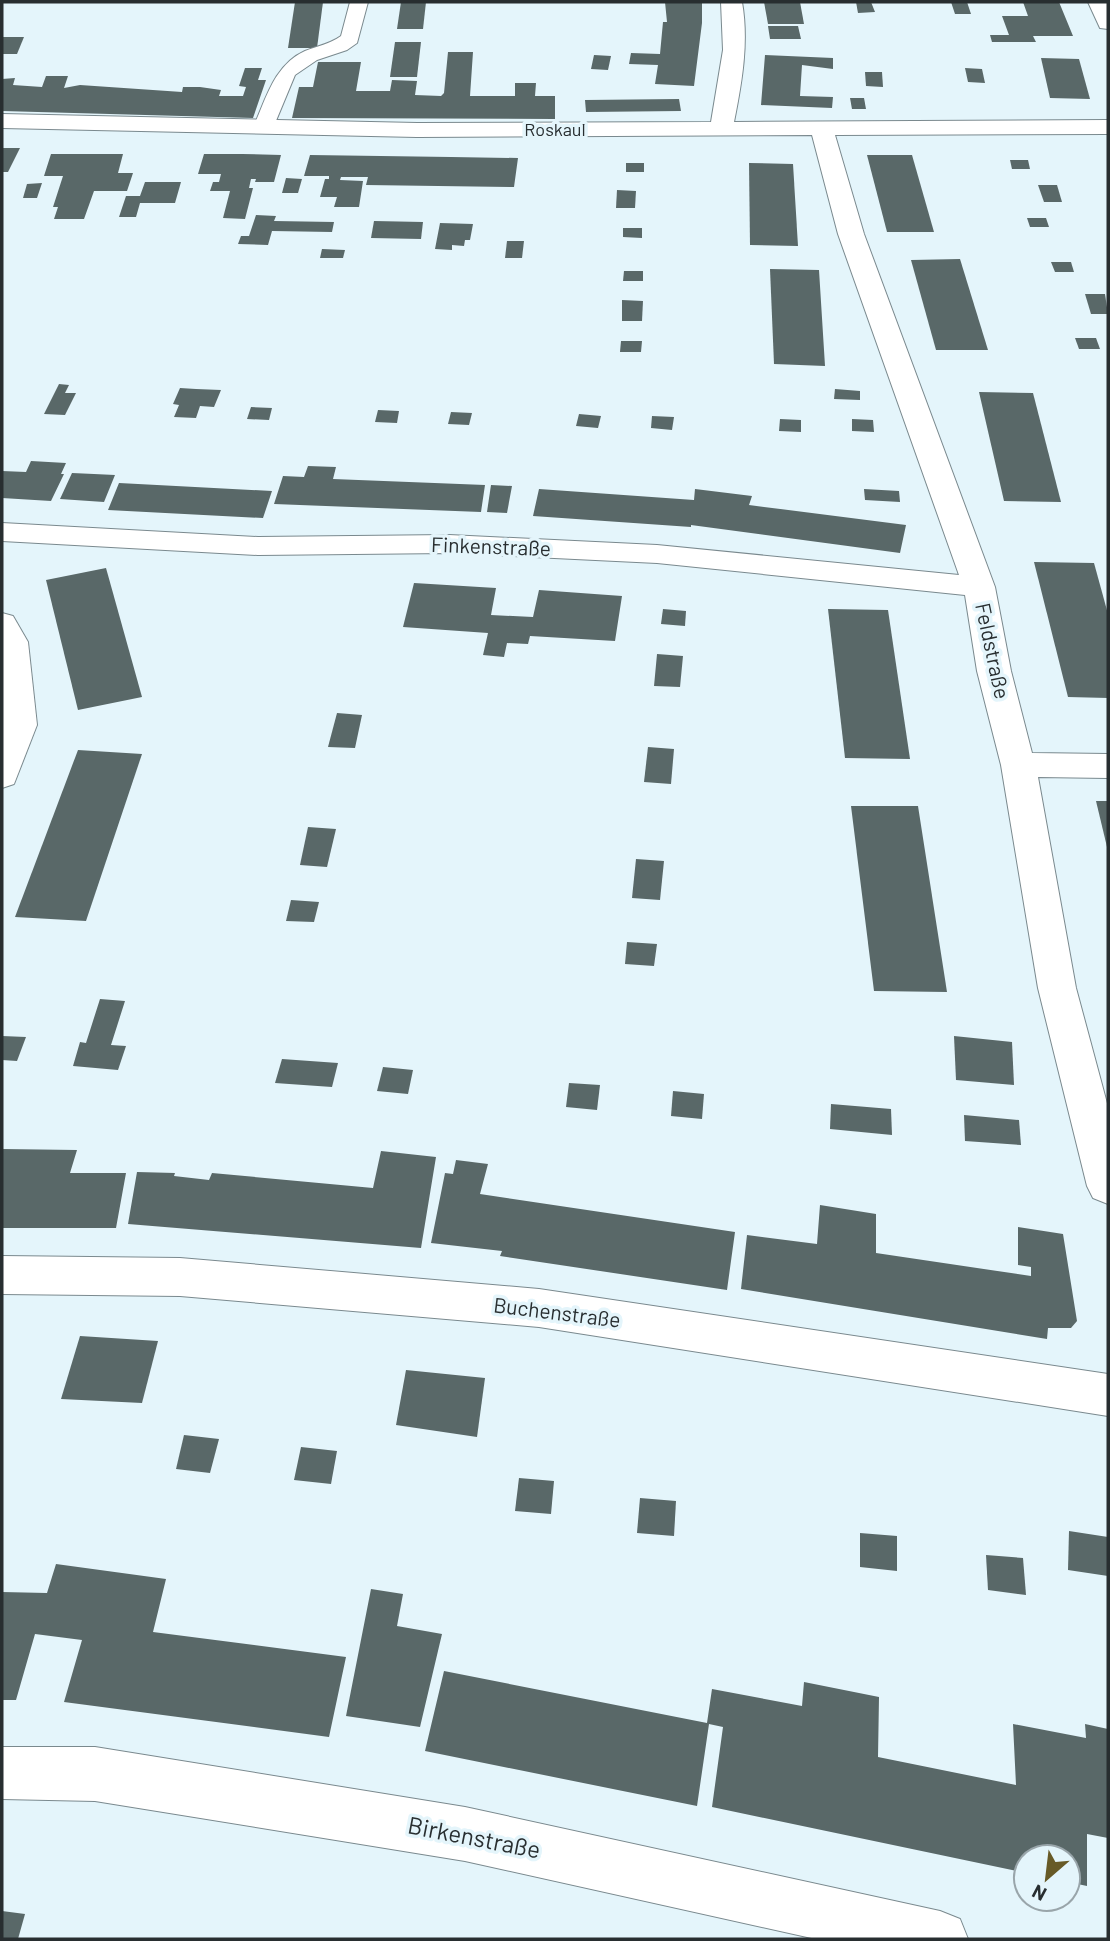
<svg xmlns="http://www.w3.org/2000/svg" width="1110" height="1941" font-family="Barlow,sans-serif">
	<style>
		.building { fill: #596868 }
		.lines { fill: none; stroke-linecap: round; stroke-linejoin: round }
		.lane-casing { stroke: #7a898e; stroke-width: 2 }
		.street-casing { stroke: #7a898e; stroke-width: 2 }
		.lane { fill: #fff; fill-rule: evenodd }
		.street { fill: #fff; fill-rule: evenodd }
		.labels { text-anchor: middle; stroke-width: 7; stroke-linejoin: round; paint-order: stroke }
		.far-street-label { font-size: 18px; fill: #282e30; stroke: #e4f5fb }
		.street-label { font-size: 21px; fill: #282e30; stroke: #e4f5fb }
		.near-street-label { font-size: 24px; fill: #282e30; stroke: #e4f5fb }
	</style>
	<rect width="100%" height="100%" fill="#e4f5fb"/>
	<g class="building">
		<polygon points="295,2 323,2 317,48 288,48"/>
		<polygon points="401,2 426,2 423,29 397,29"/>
		<polygon points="665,2 702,2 702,23 694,86 655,84 658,65 629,64 631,53 660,54 663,22 667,22"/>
		<polygon points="764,2 800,2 804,24 768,24"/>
		<polygon points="856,2 871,2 875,12 858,13"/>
		<polygon points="951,2 967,2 971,14 955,14"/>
		<polygon points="1023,2 1059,2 1073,36 1033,36 1036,42 992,42 990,35 1009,35 1002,16 1028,16"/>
		<polygon points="768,26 798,26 801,39 770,39"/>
		<polygon points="2,37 24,37 17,54 2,54"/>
		<polygon points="395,42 421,42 417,77 390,77"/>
		<polygon points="448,52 473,52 470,96 515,96 515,83 536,83 535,96 555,96 555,119 292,118 299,87 313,87 318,62 361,62 356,91 390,91 392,80 417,81 415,95 441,96 444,93"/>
		<polygon points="594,55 611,56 608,70 591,69"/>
		<polygon points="765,55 833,58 833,69 802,65 800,96 833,97 832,108 761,105"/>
		<polygon points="1041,58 1079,59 1090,99 1050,98"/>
		<polygon points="245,68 262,68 258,80 266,80 253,118 2,111 2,79 15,78 13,85 42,87 46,76 68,76 64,88 80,85 182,92 183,87 200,87 221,90 219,96 243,96 246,87 239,86"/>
		<polygon points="965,68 982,69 985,83 968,82"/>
		<polygon points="865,72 882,72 883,87 866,86"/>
		<polygon points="850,98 864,98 866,109 852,109"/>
		<polygon points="679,99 681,111 586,112 585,100"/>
		<polygon points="2,148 20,148 8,172 2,172"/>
		<polygon points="51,154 123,154 118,173 133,173 127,191 94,191 84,219 54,219 58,207 53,207 63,176 44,176"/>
		<polygon points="204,154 242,154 281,155 274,182 255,182 256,179 251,179 249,188 253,188 245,219 223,218 230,191 210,191 213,182 219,182 221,174 198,174"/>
		<polygon points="310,155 451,157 518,158 514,187 366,185 368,177 341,177 340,180 363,181 359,207 334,207 337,197 320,197 325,179 329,179 329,176 304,176"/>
		<polygon points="867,155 912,155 934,232 887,232"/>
		<polygon points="1010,160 1028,160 1030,169 1012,169"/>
		<rect x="626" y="163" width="18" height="9"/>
		<polygon points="749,163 793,164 798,246 750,245"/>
		<polygon points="286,178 302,179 298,193 282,193"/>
		<polygon points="145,182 181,182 175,203 140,203 136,217 119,217 126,196 140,196"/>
		<polygon points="42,183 37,198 23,198 27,184"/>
		<polygon points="1038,185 1057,185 1062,202 1044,202"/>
		<polygon points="617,190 636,191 635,208 616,208"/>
		<polygon points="256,215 276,216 274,221 334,222 332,232 272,231 268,245 238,244 241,236 249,236"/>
		<polygon points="1027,218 1046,218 1049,227 1030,227"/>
		<polygon points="374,221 423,222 421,239 371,238"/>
		<polygon points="440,223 473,224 470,240 465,240 464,246 452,245 452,250 435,249"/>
		<polygon points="623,228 642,228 642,238 623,237"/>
		<polygon points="507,241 524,241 522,258 505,258"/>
		<polygon points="322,249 345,250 343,258 320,258"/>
		<polygon points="960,259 988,350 936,350 911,260"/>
		<polygon points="1051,262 1071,262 1074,272 1055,272"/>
		<polygon points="770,269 819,270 825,366 774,364"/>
		<polygon points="624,271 643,271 643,281 623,281"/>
		<polygon points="1085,294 1105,294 1108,314 1091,314"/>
		<polygon points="622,300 643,301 642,321 622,321"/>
		<polygon points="1075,338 1096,338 1100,349 1079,349"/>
		<polygon points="621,341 642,341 641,352 620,352"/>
		<polygon points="59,384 69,385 65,393 76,393 65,415 44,414"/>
		<polygon points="180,388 196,389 221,390 214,407 200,406 196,418 174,417 179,405 173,404"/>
		<polygon points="835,389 860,391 860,400 834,399"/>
		<polygon points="979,392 1033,393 1061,502 1004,501"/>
		<polygon points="251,407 272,408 269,420 247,419"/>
		<polygon points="378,410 399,411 397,423 375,422"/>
		<polygon points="451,412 472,413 469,425 448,424"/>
		<polygon points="579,414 601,416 598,428 576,426"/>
		<polygon points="652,416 674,417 672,430 651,428"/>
		<polygon points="780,419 801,420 801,432 779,431"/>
		<polygon points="852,419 873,420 874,432 852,431"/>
		<polygon points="31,461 66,463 61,474 64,474 51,501 2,498 2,471 26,472"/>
		<polygon points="308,466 336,467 333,479 485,485 481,512 274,504 283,476 304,477"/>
		<polygon points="72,473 94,474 115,475 104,502 60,499"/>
		<polygon points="119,483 195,487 272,491 263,518 108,510"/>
		<polygon points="491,485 512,486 507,513 487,512"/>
		<polygon points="539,489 694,500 695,489 752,496 749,505 906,525 900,553 691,525 691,527 533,516"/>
		<polygon points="864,489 899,491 900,502 865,500"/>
		<polygon points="1034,562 1094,563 1108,614 1108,698 1068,697"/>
		<polygon points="106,568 142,697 78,710 46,580"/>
		<polygon points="414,583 496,588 491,615 533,617 539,590 622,596 615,641 530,636 528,644 507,643 504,657 483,655 488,633 403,627"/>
		<polygon points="663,609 686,611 685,626 661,624"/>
		<polygon points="828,609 888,610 910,759 845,758"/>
		<polygon points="657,654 683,656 680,687 654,686"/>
		<polygon points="337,713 362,715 355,748 328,747"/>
		<polygon points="648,747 674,749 671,784 644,782"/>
		<polygon points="78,750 142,754 86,921 15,917"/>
		<polygon points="1096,801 1108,801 1108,847 1107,847"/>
		<polygon points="851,806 918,806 947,992 874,991"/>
		<polygon points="308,827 336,829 327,867 300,865"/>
		<polygon points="636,859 664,861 660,900 632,898"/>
		<polygon points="291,900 319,902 314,922 286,921"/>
		<polygon points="627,942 657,944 654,966 625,964"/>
		<polygon points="100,999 125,1001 111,1045 126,1046 118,1070 73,1066 80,1042 86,1043"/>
		<polygon points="2,1036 26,1037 17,1061 2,1060"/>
		<polygon points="954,1036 1012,1042 1014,1085 956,1080"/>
		<polygon points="282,1059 338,1063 332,1087 275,1083"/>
		<polygon points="383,1067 413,1070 408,1094 377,1091"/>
		<polygon points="569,1083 600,1085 597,1110 566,1107"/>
		<polygon points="673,1091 704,1094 702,1119 671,1116"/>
		<polygon points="831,1104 891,1109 892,1135 830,1129"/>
		<polygon points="964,1115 1019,1120 1021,1145 965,1141"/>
		<polygon points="2,1149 77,1150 70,1173 126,1173 116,1228 2,1228"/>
		<polygon points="381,1151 436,1157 421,1248 128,1224 137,1172 175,1173 174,1176 209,1180 212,1173 373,1188"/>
		<polygon points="456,1160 488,1164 480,1194 735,1232 727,1290 500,1256 502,1251 431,1243 445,1173 453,1174"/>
		<polygon points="820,1205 876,1214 876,1253 1031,1276 1031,1267 1018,1265 1018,1227 1063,1234 1077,1321 1071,1328 1048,1328 1047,1339 741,1289 747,1235 817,1244"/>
		<polygon points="80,1336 158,1341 142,1403 61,1399"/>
		<polygon points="406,1370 485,1378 477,1437 396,1425"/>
		<polygon points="184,1435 219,1439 210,1473 176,1469"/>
		<polygon points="301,1447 337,1451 331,1484 294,1480"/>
		<polygon points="519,1478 554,1481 551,1514 515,1511"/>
		<polygon points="640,1498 676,1501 674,1536 637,1533"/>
		<polygon points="1069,1531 1108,1537 1108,1576 1068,1570"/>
		<polygon points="860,1533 897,1536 897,1571 860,1567"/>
		<polygon points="986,1555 1023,1558 1026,1595 988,1590"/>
		<polygon points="56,1564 166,1579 153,1632 346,1657 329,1737 64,1702 82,1640 35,1634 16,1700 2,1700 2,1592 47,1593"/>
		<polygon points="371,1589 403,1594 397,1626 442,1634 420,1727 346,1716"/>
		<polygon points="444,1671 707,1723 712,1689 802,1706 804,1682 879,1697 878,1757 1016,1785 1013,1724 1086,1738 1085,1724 1108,1729 1108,1838 1087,1834 1087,1886 1068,1882 1068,1857 1026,1857 1026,1873 712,1807 723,1727 709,1724 697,1806 425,1751"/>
		<polygon points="2,1911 25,1914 18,1939 2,1939"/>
	</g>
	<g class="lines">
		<defs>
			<path id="lane" d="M350 2H368L357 43 347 50 317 60 295 75 273 128 270 132H256L253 128C266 99 274 65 305 51 317 46 330 44 341 36Z"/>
			<g id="street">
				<path d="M721 2H742C749 42 742 82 734 122L1108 120V134L835 135 864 234 995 587 1011 671 1032 753 1108 754V778L1038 777 1076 988 1108 1107V1204L1093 1198 1087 1186 1038 988 1001 765 977 671 965 595 657 563 449 553 258 555 2 541V523L258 537 449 535 657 545 959 575 838 234 812 135 417 137 2 128V114L417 123 711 122 723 50Z"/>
				<polygon points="1088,2 1108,2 1108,29 1100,28"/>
				<polygon points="2,613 13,616 28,642 37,725 14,784 2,788"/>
				<polygon points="2,1256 180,1258 539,1289 1108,1374 1108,1416 539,1327 180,1296 2,1294"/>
				<polygon points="2,1747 95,1747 465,1807 940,1911 960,1919 968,1939 816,1939 465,1861 95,1801 2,1799"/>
			</g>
		</defs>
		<use href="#lane" class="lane-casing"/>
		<use href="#street" class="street-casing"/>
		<use href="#lane" class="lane"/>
		<use href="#street" class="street"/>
	</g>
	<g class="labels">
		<g class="far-street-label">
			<text x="555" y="136">Roskaul</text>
		</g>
		<g class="street-label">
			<text transform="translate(491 547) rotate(2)" y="7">Finkenstraße</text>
			<text transform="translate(992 651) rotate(78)" y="7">Feldstraße</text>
			<text transform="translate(557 1313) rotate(7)" y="7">Buchenstraße</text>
		</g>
		<g class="near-street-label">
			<text transform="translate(474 1838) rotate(11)" y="8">Birkenstraße</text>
		</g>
	</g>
	<rect width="1110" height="1941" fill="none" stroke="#282e30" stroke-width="7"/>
	<g transform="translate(1047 1878) rotate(208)"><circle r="33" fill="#e4f5fb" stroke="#99a5aa" stroke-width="2"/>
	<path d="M0-5L12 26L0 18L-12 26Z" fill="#675a27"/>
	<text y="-10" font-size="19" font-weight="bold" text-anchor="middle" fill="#282e30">N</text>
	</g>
</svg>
